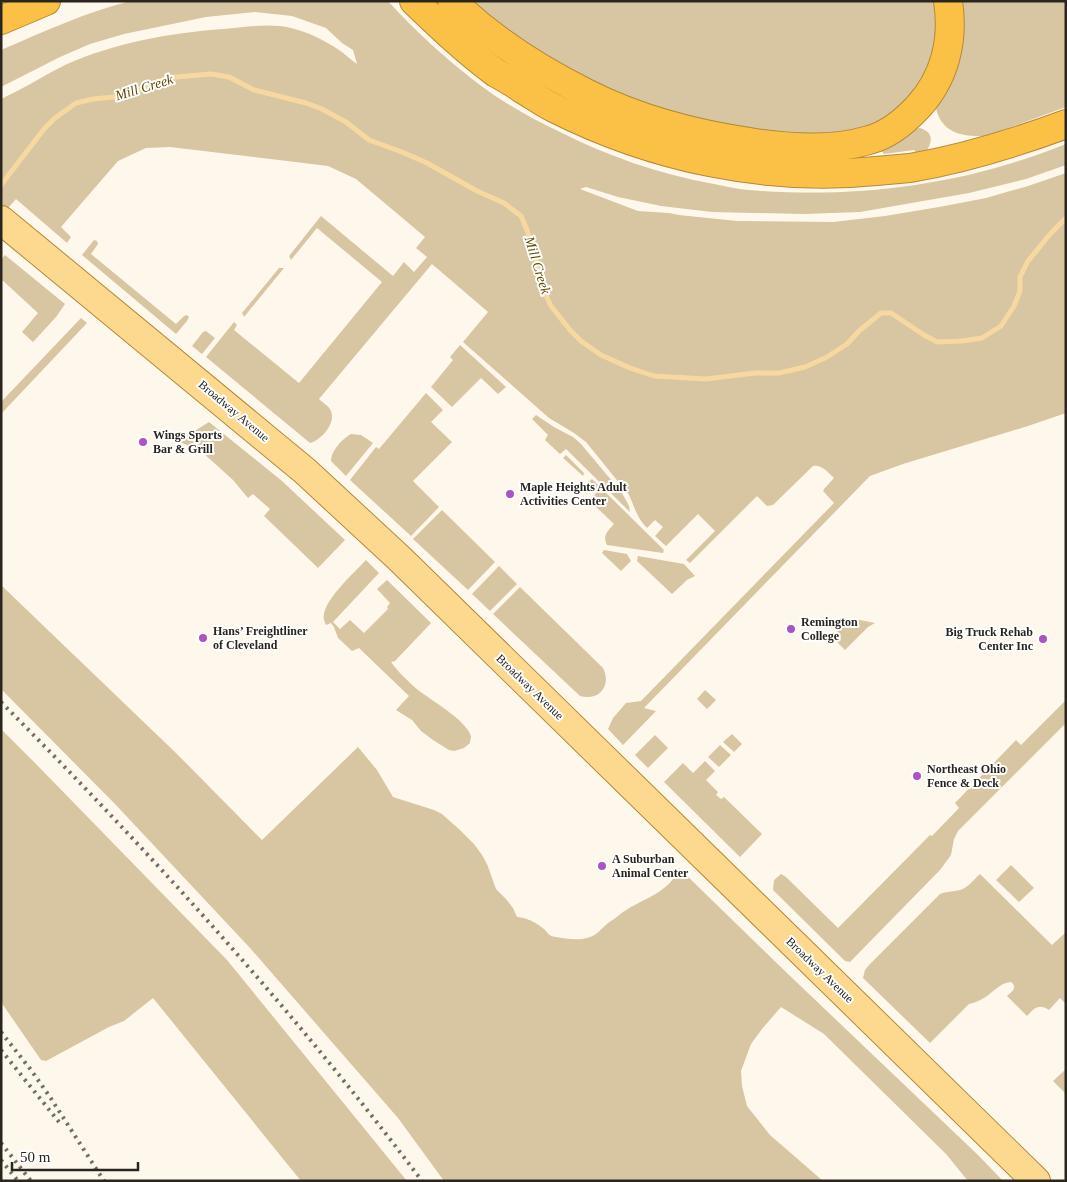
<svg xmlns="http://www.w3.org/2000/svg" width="1067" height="1182" font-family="'Times New Roman',serif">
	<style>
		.green { fill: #d8c5a2 }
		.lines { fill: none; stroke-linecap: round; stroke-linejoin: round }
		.stream { stroke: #f7d8a0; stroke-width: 5 }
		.major-casing { stroke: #b28a38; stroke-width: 30 }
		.highway-casing { stroke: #b28a38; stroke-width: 30 }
		.major { stroke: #fdd990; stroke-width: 28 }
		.highway { stroke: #fbc046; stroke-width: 28 }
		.rail { stroke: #726e65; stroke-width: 4; stroke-dasharray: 2.5 5; stroke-linecap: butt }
		.poi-dot { fill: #ab54c1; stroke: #fff; stroke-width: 2 }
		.labels { text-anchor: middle; stroke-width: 4; stroke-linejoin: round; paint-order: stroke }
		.street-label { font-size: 12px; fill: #2a261f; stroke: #fff }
		.poi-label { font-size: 12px; font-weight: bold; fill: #2a261f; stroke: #fff; text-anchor: start }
		.water-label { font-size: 14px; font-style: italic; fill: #664901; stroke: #fff }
	</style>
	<rect width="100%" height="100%" fill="#fef8ec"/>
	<g class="green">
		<path d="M131 1H388C416 32 447 60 480 85 504 103 531 118 558 131 607 156 659 174 714 184 725 186 737 189 748 190 857 199 964 185 1066 144V165L1026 179 969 193 860 212 804 214 712 212 661 206 618 197 586 187 580 189 638 211 669 213 679 215 737 221 833 222 885 216 939 207 986 198 1028 186 1066 173V413L1028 426 903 464 870 476 644 708 656 711 623 745 608 729 613 718 626 703 641 701 834 503 823 491 824 489 834 478C828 472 821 464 813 466L773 505 767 506 757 496 690 563 686 560 715 531 698 514 666 546 655 536 663 527 655 520 647 528C637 518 635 508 629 495L586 442 574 433 549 418 463 342 488 312 432 264 319 399C323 403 329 406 331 411 336 424 321 440 310 443L206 357 234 322 237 325 234 330 299 383 382 282 317 228 291 260 289 256 321 216 393 276 404 262 414 272 427 257 416 248 425 237 356 179 328 166 170 147 146 148 118 161 61 227 71 237 67 243 16 199 1 216V99C23 89 43 76 65 65 114 43 169 33 223 29 243 27 271 23 291 28 308 32 324 40 339 50 345 54 351 60 357 64L353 50 342 43 326 28 292 16 255 12 206 17 124 34 90 44 60 57 1 87V50C43 32 86 12 131 1Z"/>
		<path d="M472 1H934C939 41 933 72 904 102 892 113 878 123 863 128 842 135 824 134 803 134 729 132 647 110 581 76 564 67 547 58 531 48 510 35 491 18 472 1Z"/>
		<path d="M958 1H1066V107L986 136C961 137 939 133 935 103Z"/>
		<path d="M920 128C933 132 933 141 927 150L916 152 914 150 884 154 880 149 913 129Z"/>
		<polygon points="94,240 97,241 98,244 91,254 176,324 184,316 187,315 189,317 187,321 176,334 82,255"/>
		<polygon points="5,255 65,304 56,317 33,342 22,332 38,313 1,279 1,260"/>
		<polygon points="279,268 284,268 244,317 242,313"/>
		<polygon points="81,318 87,323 1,414 1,402"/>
		<polygon points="206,331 215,338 202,354 192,346 203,332"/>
		<polygon points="460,345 506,387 498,394 481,378 452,407 431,387 453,360 450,357"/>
		<polygon points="426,393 443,410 431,422 452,442 413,481 439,507 411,536 350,480 376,447 379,449"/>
		<polygon points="536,415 554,427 573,437 581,444 622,493 629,506 630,512 566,449 560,454 545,440 548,435 532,419"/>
		<polygon points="209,422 282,481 345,540 318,568 264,516 270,509 253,494 248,498 233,480 202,452 178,441"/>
		<path d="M351 434 361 435 373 443 346 476 331 461C331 451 342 439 351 434Z"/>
		<polygon points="566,455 584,473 583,476 563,458"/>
		<path d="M592 479 663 549 664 550 663 553 607 545C602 535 608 531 614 524L589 500 598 491 588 482Z"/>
		<polygon points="442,510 495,562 468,590 413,539"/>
		<polygon points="604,550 627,554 631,561 621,571 602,553"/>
		<polygon points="638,556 684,564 695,576 687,580 672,594 637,561"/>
		<path d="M366 560 379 573 333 622 340 629 350 620 364 633 388 609 387 607 390 603 377 589 387 580 431 623 395 661 391 662C398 672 409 682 418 690 431 700 466 720 471 736 471 738 470 741 470 743L464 748 454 751 449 750 433 740 421 731 412 720 396 710 409 696 359 648 352 651 338 638 334 627 331 623 326 625C324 621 323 618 324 614 327 597 354 573 366 560Z"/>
		<polygon points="499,566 517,584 490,611 472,594"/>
		<path d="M1 585 177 754 262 840 358 747 377 770 393 797 434 810 442 814 460 830 474 844 482 855 487 864 496 889 506 899 513 908 517 917C528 918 535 922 544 929 549 934 548 936 556 937 566 939 580 941 590 937 597 935 602 928 608 923 613 920 618 916 623 912 642 899 671 892 679 868L788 974 978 1155 1003 1181H968L946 1154 824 1034 781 1007 762 1029 751 1044 741 1071 742 1086 747 1106 770 1135 823 1181H444L398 1118 250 948 115 804 1 689Z"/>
		<path d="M520 587 603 668C612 686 599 701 580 696L493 614Z"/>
		<polygon points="855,619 875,623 868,627 845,650 832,637 838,631 837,627 845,621"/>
		<polygon points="705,690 716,700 707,709 697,699"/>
		<polygon points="1066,700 1066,723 958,831 954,839 951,855 940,870 850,962 845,961 773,890 774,880 781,874 786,877 838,928 930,835 932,836 959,808 955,803 1016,740 1021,745"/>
		<polygon points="1,729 36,764 227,960 407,1181 301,1181 153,998 124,1021 109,1027 46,1061 41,1060 1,1002"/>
		<polygon points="732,734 742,744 734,752 723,742"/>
		<polygon points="655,735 668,748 648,768 635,755"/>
		<polygon points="720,745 731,755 719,767 708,757"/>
		<polygon points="705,761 715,771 706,780 718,792 716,795 721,799 724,797 762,834 740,857 664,782 683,763 693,773"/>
		<polygon points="1011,865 1034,888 1019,902 996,880"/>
		<path d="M980 874 1052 945 1066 932V1004L1060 998 1049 1010C1039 1003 1034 1008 1027 1016L1007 996C1012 992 1018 987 1011 982 999 983 994 992 984 998 979 1001 974 1003 969 1004L930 1043 863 978 865 970 869 965 940 894C947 891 953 892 960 890 968 888 974 879 980 874Z"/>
		<polygon points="1066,1069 1066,1094 1053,1081"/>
	</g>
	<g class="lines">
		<polyline class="stream" points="1,185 44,129 55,118 76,103 93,99 114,97 143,88 162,80 176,77 211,74 229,77 254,90 306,103 322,109 346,122 369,140 402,152 427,163 477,191 504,203 521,216 527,230 532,245 545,293 551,306 570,330 581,341 601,355 630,368 654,376 706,379 755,373 779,373 805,367 827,357 847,344 859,331 881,313 891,313 924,335 937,342 962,341 982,338 1001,326 1014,306 1020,291 1020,277 1028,261 1051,233 1066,218"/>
		<defs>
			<polyline id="major" points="1,220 305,471 400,559 1036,1181"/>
			<g id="highway">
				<path d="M414 1C440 26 467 52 496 73 505 78 514 83 522 89 533 95 543 103 554 108 653 158 766 182 876 171 887 170 899 169 910 168 963 159 1015 143 1066 124"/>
				<path d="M452 1C491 39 538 69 586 93 639 120 698 135 756 143 793 148 833 151 869 140 888 135 905 121 918 107 945 78 954 40 948 1"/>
				<polyline points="1,20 46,1"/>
			</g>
		</defs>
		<use href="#major" class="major-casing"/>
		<use href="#highway" class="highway-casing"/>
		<use href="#major" class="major"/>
		<use href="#highway" class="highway"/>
		<g class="rail">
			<path d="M1 702C151 853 294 1011 422 1181"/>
			<polyline points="1,1032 31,1070 50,1097 104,1181"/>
			<polyline points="1,1050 59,1122"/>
			<polyline points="1,1143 31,1181"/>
			<polyline points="1,1160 18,1181"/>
		</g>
	</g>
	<g class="poi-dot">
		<circle cx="143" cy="442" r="5"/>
		<circle cx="510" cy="494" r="5"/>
		<circle cx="791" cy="629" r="5"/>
		<circle cx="203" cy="638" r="5"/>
		<circle cx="1043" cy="639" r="5"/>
		<circle cx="917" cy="776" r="5"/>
		<circle cx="602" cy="866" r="5"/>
	</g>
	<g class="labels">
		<g class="street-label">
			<text transform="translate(234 411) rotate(40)" y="4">Broadway Avenue</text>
			<text transform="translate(530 687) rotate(44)" y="4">Broadway Avenue</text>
			<text transform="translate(820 970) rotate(44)" y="4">Broadway Avenue</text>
		</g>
		<g class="poi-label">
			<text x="153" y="439">Wings Sports<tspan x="153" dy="14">Bar &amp; Grill</tspan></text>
			<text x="520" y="491">Maple Heights Adult<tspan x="520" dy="14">Activities Center</tspan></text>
			<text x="801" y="626">Remington<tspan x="801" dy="14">College</tspan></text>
			<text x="213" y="635">Hans’ Freightliner<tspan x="213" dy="14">of Cleveland</tspan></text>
			<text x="1033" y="636" text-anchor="end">Big Truck Rehab<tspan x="1033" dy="14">Center Inc</tspan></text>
			<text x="927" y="773">Northeast Ohio<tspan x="927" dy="14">Fence &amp; Deck</tspan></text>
			<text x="612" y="863">A Suburban<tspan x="612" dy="14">Animal Center</tspan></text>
		</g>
		<g class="water-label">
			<text transform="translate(144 87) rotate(-17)" y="5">Mill Creek</text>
			<text transform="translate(538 265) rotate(73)" y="5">Mill Creek</text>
		</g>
	</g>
	<rect width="1067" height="1182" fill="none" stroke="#2a261f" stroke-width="5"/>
	<path d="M12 1162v8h126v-8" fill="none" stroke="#2a261f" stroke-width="2.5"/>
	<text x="20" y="1162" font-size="15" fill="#2a261f" stroke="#ffffff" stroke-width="4" paint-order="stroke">50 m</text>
</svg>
